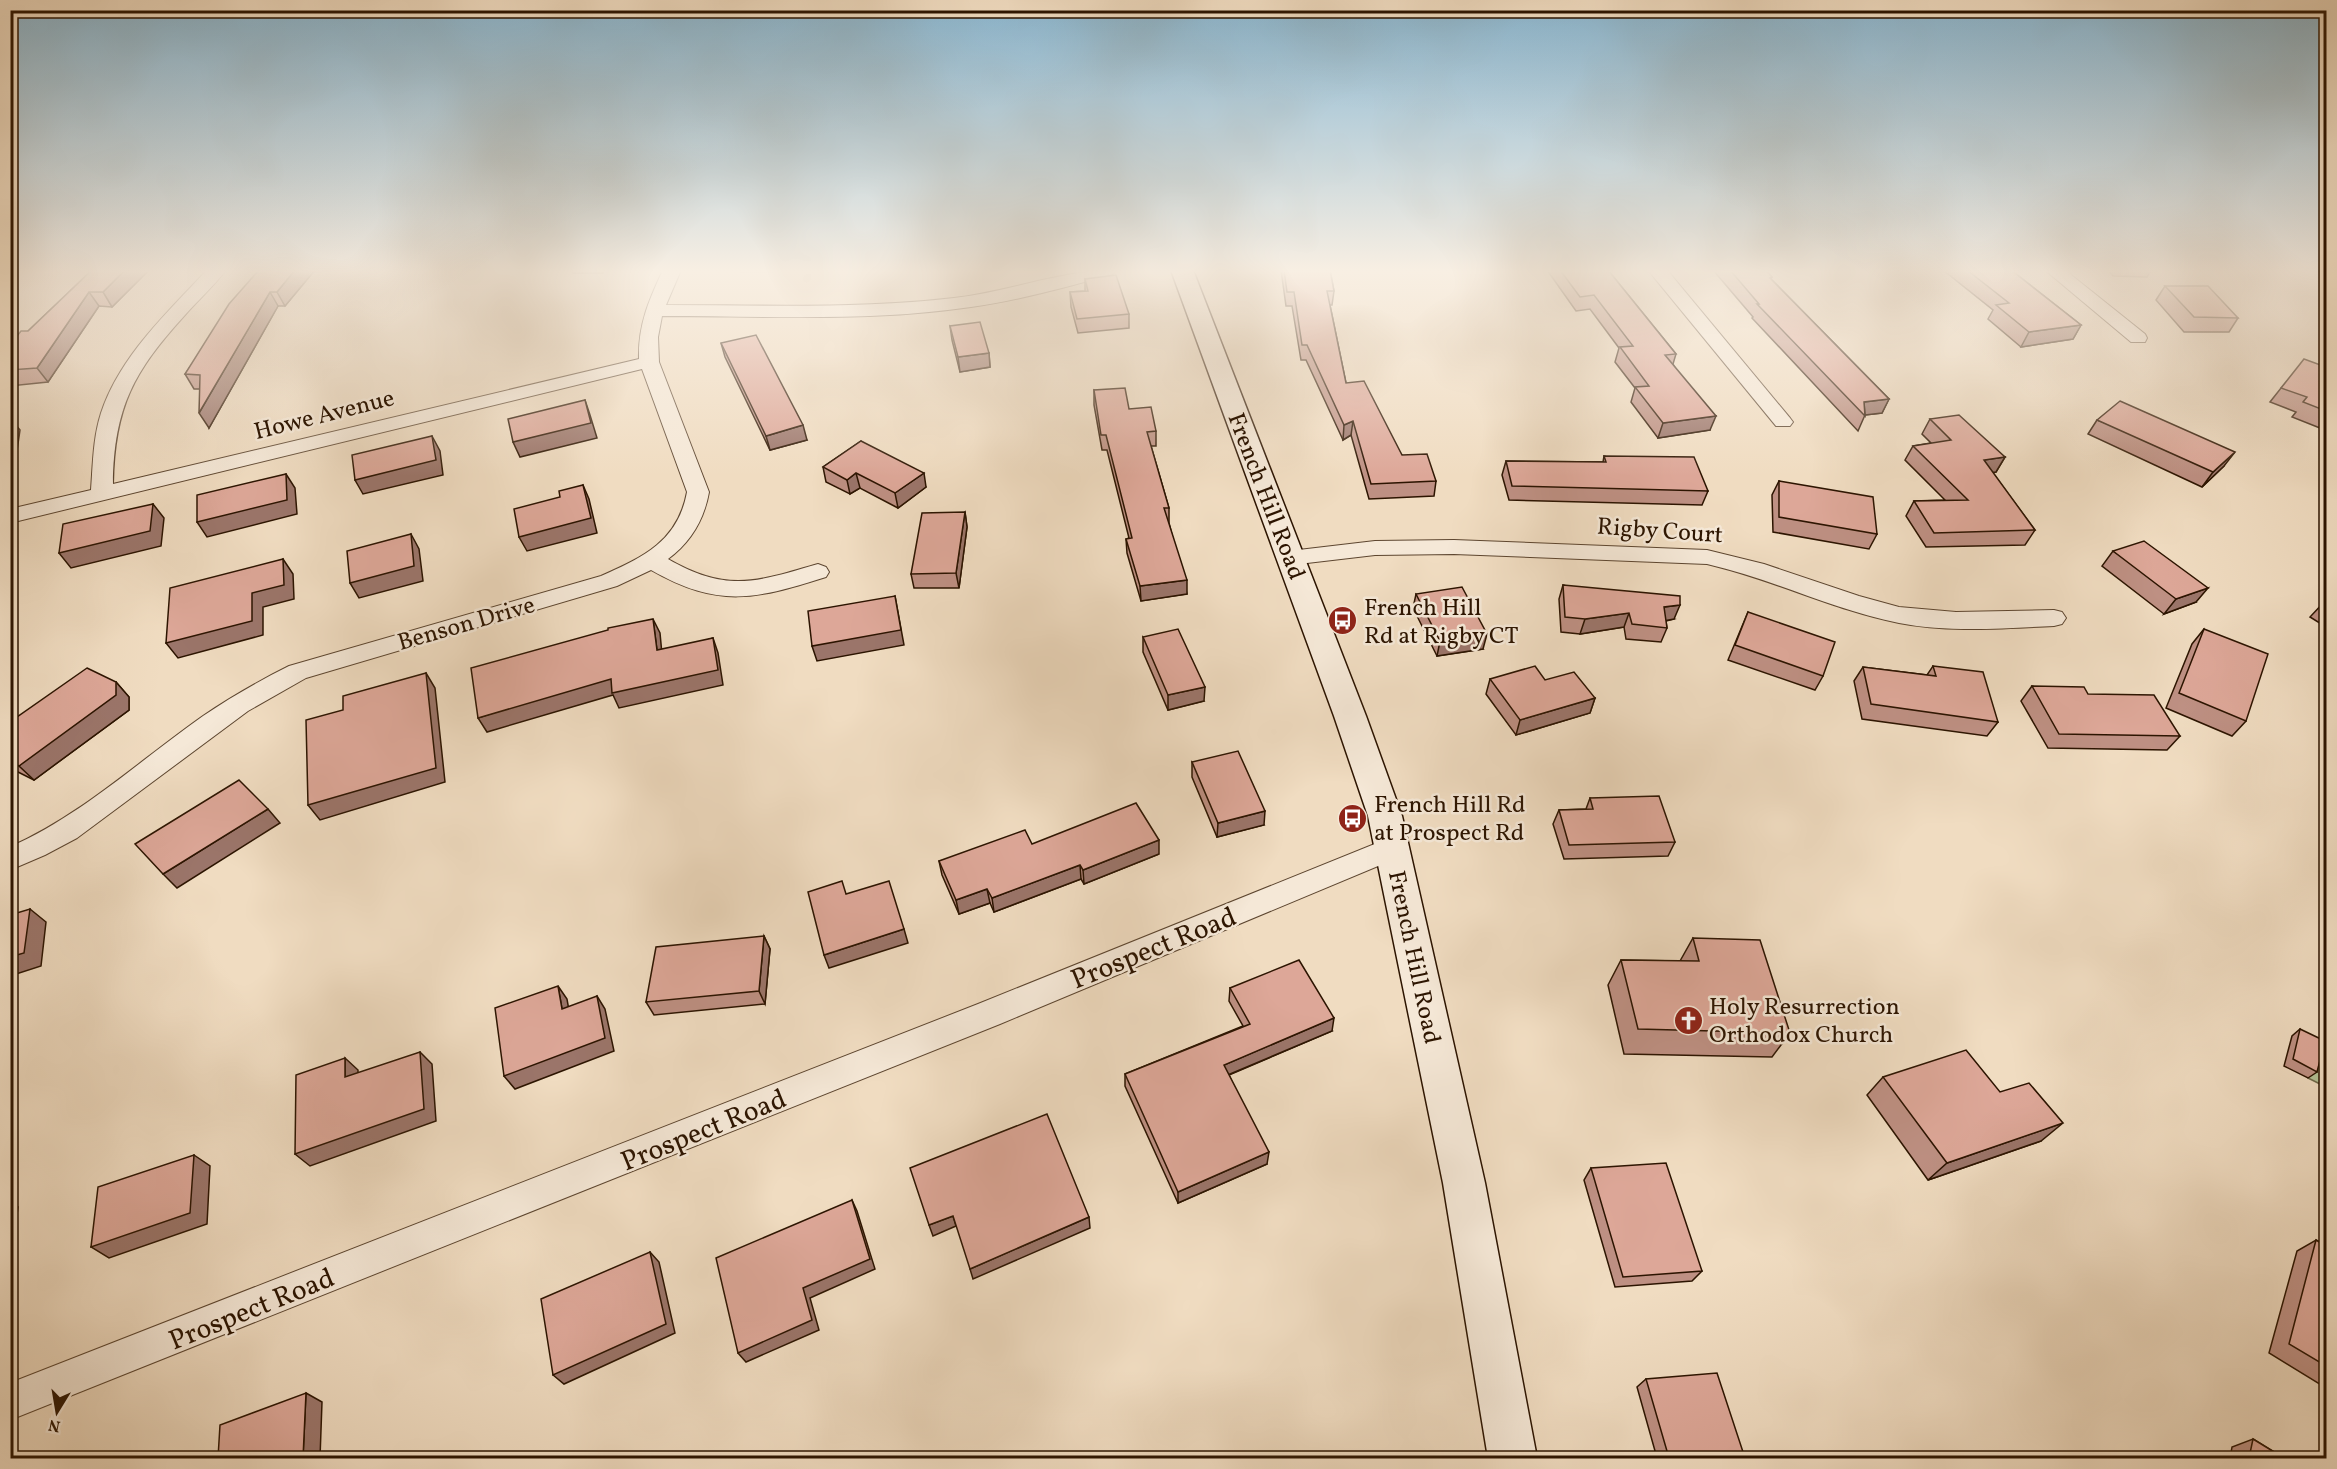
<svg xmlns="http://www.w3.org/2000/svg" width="2337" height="1469" font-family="Vollkorn,serif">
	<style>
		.green { fill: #b4c297; stroke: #706b4c; stroke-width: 1.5 }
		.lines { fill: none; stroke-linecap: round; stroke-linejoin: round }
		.street-casing { stroke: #5d4630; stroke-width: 2 }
		.secondary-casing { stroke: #2c1400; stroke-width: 3 }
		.street { fill: #f5e8d7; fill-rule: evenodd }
		.secondary { fill: #f5e8d7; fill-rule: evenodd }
		.wall { fill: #be9083; stroke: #2c1400; stroke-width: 1.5 }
		.shaded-wall { fill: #9b756a; stroke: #2c1400; stroke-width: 1.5 }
		.building { fill: #dda798; stroke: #2c1400; stroke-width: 1.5 }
		.labels { text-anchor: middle; stroke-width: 5; stroke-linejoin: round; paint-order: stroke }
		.street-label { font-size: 24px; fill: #2c1400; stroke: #f5e8d7 }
		.poi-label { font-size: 24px; fill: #2c1400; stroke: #f5e8d7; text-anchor: start }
		.near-street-label { font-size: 28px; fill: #2c1400; stroke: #f5e8d7 }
	</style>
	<rect width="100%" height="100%" fill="#f0dcc1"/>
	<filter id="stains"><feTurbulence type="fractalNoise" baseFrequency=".00333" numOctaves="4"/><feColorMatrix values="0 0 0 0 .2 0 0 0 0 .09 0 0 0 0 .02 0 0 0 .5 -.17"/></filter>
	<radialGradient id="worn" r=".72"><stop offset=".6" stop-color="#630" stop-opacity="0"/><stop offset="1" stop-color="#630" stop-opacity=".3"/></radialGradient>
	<polygon class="green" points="2318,1038 2326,1042 2326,1087 2308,1078"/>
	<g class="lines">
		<defs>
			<g id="street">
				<path d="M207 270H226C214 286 198 300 185 315 134 371 114 407 113 484L639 359C638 325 649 300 663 270H681L666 305C762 305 858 309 954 298 1008 292 1062 270 1116 270L1113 274C1067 287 1020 300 971 307 870 322 765 316 662 316L658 337 659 362 709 492C704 520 691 542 668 559 727 593 756 582 818 564L826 567 829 572 826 577C756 599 719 609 651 570L617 586 306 678 248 711 77 838 45 855 10 870V847C82 815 139 761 203 716 231 697 259 681 289 666L601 576C644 557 678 541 687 492L642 369 10 523V509L91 490C93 463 93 438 101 413 120 356 167 313 207 270Z"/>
				<polygon points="1648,270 1667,270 1790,418 1793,422 1790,426 1776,426"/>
				<polygon points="2045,270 2065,270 2145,334 2147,338 2145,342 2131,342"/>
				<path d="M1454 540 1707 550 1764 564 1859 596 1899 607 1956 612 2054 610 2062 612 2066 618 2062 624 2054 626C2003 628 1950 633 1899 623 1833 610 1773 579 1707 564L1454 554 1375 555 1290 565 1282 563 1279 558 1282 553 1290 551 1375 541Z"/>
				<polygon points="1392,837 1402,840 1406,848 1402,856 1000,1024 10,1420 10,1383 978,1004"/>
			</g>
			<polygon id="secondary" points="1171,270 1193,270 1366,716 1402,816 1485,1183 1537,1458 1488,1458 1443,1183 1368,816 1334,716"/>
		</defs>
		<use href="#street" class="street-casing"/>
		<use href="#secondary" class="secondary-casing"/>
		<use href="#street" class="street"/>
		<use href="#secondary" class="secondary"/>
	</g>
	<g class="wall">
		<polygon points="92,270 149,270 112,307 99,306 48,382 10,386 10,345 28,331"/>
		<polygon points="259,270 315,270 285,306 278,306 209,428 200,389 194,389 185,374"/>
		<polygon points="572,270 604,270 603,273 573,273"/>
		<polygon points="739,270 787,270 786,271 740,272"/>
		<polygon points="1281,270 1330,270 1334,291 1332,305 1330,305 1346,383 1402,455 1436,481 1434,496 1369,499 1351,435 1343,440 1306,360 1301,360 1292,306 1286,306"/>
		<polygon points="1547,270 1608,270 1676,354 1673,364 1710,430 1658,438 1631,402 1635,388 1615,362 1619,348 1590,309 1576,311"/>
		<polygon points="1713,270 1766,270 1772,277 1771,279 1889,399 1882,413 1865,415 1858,431 1752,318 1753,317"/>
		<polygon points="1943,270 2011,270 2081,325 2073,339 2021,347 1988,319 1993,310"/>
		<polygon points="2108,270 2151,270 2147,277 2113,276"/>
		<polygon points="2320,270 2326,270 2326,276"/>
		<polygon points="1085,279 1129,314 1129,328 1078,333 1071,307 1070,292 1085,291"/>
		<polygon points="2165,286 2238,318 2229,332 2184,332 2156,300"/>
		<polygon points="950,326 989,353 990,367 960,372 952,340"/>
		<polygon points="721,343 807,440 770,450 725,357"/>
		<polygon points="2326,367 2326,420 2320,428 2292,417 2296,412 2270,402 2281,388"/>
		<polygon points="1094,390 1129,409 1156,431 1156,446 1151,446 1169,508 1169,523 1187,594 1141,601 1127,553 1126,539 1129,538 1107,450 1102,450 1094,405"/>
		<polygon points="1930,419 2005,457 1996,472 1992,472 2035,530 2025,545 1926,547 1906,516 1914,501 1945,500 1905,460 1913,446 1931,443 1922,434"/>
		<polygon points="2097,420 2224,466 2202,487 2088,434"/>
		<polygon points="861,441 926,487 898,508 860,488 850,494 826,482 823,467"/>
		<polygon points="1604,456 1708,491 1702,505 1509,500 1502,475 1506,461 1603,462"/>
		<polygon points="1779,481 1877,534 1869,549 1773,532 1772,495"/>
		<polygon points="965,512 967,527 959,588 914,588 911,574"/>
		<polygon points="2113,551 2196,602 2164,614 2102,566"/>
		<polygon points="1563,585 1674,619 1666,621 1667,628 1661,642 1626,639 1624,627 1580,634 1561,632 1559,599"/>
		<polygon points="1416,594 1483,649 1437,656 1413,608"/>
		<polygon points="2326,600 2326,627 2310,617"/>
		<polygon points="1748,612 1823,676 1815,690 1728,660"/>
		<polygon points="2204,629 2246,721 2232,736 2166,708 2192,644"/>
		<polygon points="1143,637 1204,701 1168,710 1143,652"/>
		<polygon points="1933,666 1998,722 1987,736 1862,719 1854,681 1863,667 1927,675"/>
		<polygon points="1490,679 1545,680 1595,698 1590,713 1516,735 1486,694"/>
		<polygon points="116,682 129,697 129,710 34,780 10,768 10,722"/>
		<polygon points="2032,686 2180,736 2167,750 2048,748 2021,701"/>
		<polygon points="1192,762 1264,825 1217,837 1192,777"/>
		<polygon points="1590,798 1675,842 1668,856 1564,859 1553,824 1559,810 1586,809"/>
		<polygon points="1032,844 1159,854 1084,884 1081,879 994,912 990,903 959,914 942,875 939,861"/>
		<polygon points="764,936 770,949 765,1004 654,1015 646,1002"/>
		<polygon points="1693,938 1790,1033 1772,1057 1624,1054 1608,985 1621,960 1680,961"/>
		<polygon points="1230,988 1332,1031 1229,1075 1267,1164 1178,1203 1125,1086 1125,1074 1243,1026 1229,1001"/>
		<polygon points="2300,1029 2317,1072 2308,1078 2284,1066 2292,1036"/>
		<polygon points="1883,1077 2000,1092 2041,1141 1928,1180 1867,1095"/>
		<polygon points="1591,1168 1702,1271 1692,1281 1615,1287 1584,1180"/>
		<polygon points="2316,1240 2326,1246 2326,1388 2269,1353 2297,1251"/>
		<polygon points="1646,1379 1745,1458 1657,1458 1637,1387"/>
		<polygon points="2253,1439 2284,1458 2230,1458 2232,1447"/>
		<polygon points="2207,1452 2217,1458 2191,1458"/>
	</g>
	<g class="shaded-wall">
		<polygon points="125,270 149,270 112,307 103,292"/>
		<polygon points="295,270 315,270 285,306 277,292"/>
		<polygon points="89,292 99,306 48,382 37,368"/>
		<polygon points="270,292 278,306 209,428 199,413"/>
		<polygon points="2081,325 2073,339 2021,347 2029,332"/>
		<polygon points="989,353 990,367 960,372 958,357"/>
		<polygon points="1889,399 1882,413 1865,415 1864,402"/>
		<polygon points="585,400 590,415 597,438 520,457 513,442"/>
		<polygon points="1716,416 1710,430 1658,438 1663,423"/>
		<polygon points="10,418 20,430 14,471 10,472"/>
		<polygon points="1353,421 1351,435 1343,440 1344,425"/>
		<polygon points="803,425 807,440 770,450 766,436"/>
		<polygon points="432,436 440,451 443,475 363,494 355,480"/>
		<polygon points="2235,452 2224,466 2202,487 2213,472"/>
		<polygon points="2005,457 1996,472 1975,475 1984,460"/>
		<polygon points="856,473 860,488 850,494 847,480"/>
		<polygon points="924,473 926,487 898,508 895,493"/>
		<polygon points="286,474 295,488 297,514 207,537 197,522"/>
		<polygon points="583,485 589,499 597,533 527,551 519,537"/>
		<polygon points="153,504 164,518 161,546 71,568 59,553"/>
		<polygon points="965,512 967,527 959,588 956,573"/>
		<polygon points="411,534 419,549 423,581 359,598 350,583"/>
		<polygon points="283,559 293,574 294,599 263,607 263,635 178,658 166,643 252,593"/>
		<polygon points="1187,580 1187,594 1141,601 1140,586"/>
		<polygon points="2208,588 2196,602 2164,614 2176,599"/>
		<polygon points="895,596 904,645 817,661 812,646"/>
		<polygon points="1680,605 1674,619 1658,622 1664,607"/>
		<polygon points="1629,613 1624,627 1580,634 1585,619"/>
		<polygon points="653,619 660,633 663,665 657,650"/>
		<polygon points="1487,634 1483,649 1437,656 1440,641"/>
		<polygon points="713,638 718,653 723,685 619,708 613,695 487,732 478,718"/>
		<polygon points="426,673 435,688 445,782 320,820 308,805"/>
		<polygon points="116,682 129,697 129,710 34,780 19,766"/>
		<polygon points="1205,687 1204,701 1168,710 1168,695"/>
		<polygon points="1595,698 1590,713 1516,735 1520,720"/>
		<polygon points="268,809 280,823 177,888 163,874"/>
		<polygon points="1265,811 1264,825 1217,837 1218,823"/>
		<polygon points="1159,840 1159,854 1084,884 1083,870"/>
		<polygon points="1080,865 1081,879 994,912 992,898"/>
		<polygon points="987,889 990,903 959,914 956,900"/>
		<polygon points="30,909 46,922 41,966 10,976 10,957"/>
		<polygon points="904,929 908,943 829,968 824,955"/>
		<polygon points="764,936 770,949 765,1004 759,991"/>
		<polygon points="558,986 567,999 571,1022 562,1009"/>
		<polygon points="597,996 605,1009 614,1051 515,1089 504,1076"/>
		<polygon points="1334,1018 1332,1031 1223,1077 1224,1065"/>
		<polygon points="420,1052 432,1064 436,1121 310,1166 295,1154"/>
		<polygon points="345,1058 358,1070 358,1089 345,1077"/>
		<polygon points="2063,1123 2041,1141 1928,1180 1947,1163"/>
		<polygon points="1269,1152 1267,1164 1178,1203 1178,1192"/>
		<polygon points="194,1155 210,1166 207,1224 109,1258 91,1247"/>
		<polygon points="852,1200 857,1211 875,1269 810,1298 819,1330 746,1362 738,1353 803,1288"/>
		<polygon points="10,1202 18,1207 10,1268"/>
		<polygon points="953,1216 956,1226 933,1236 929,1225"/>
		<polygon points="1089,1217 1090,1228 973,1279 970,1269"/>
		<polygon points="650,1252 659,1262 675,1333 564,1384 553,1375"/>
		<polygon points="306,1393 322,1402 320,1458 303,1458"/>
	</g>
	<g class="building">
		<polygon points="92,270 125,270 103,292 89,292 37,368 10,370 10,345 21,331 28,331"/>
		<polygon points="259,270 295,270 277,292 270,292 199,413 200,375 185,374 229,304"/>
		<polygon points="1284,270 1330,270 1334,291 1327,291 1346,383 1364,381 1402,455 1427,454 1436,481 1371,484 1353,421 1344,425 1307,345 1302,345 1294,292 1287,292"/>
		<polygon points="1560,270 1608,270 1676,354 1665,355 1716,416 1663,423 1635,387 1649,386 1620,347 1633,346 1594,295 1580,297"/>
		<polygon points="1730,270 1766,270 1772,277 1770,278 1889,399 1864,402 1865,416 1757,304 1759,304"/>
		<polygon points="1967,270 2011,270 2081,325 2029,332 1996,305 2009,303"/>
		<polygon points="1116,275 1129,314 1077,319 1070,292 1088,291 1085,279"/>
		<polygon points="2165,286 2208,286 2238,318 2194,317"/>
		<polygon points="980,322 989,353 958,357 950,326"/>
		<polygon points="756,335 803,425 766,436 721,343"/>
		<polygon points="2304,359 2326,367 2326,411 2303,402 2307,397 2281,388"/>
		<polygon points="1125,388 1129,409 1151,407 1156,431 1147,432 1169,508 1164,508 1187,580 1140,586 1126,539 1132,538 1106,435 1101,435 1094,390"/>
		<polygon points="585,400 591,423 513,442 508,419"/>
		<polygon points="2120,401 2235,452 2213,472 2097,420"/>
		<polygon points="1959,415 2005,457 1984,460 2035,530 1934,533 1914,501 1968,500 1913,446 1951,440 1930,419"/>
		<polygon points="432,436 436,460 355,480 352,455"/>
		<polygon points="861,441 924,473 895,493 856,473 847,480 823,467"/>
		<polygon points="1604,456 1694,457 1708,491 1512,486 1506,461 1606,462"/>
		<polygon points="286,474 287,500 197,522 197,495"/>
		<polygon points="1779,481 1873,497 1877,534 1779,517"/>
		<polygon points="583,485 591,518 519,537 514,509 560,497 559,491"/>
		<polygon points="153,504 150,531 59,553 63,524"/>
		<polygon points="965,512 956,573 911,574 922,513"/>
		<polygon points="411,534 414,566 350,583 347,551"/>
		<polygon points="2144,541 2208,588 2176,599 2113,551"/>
		<polygon points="283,559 284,585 252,593 252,621 166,643 170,588"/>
		<polygon points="1563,585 1680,596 1680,605 1664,607 1667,628 1632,624 1629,613 1585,619 1565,617"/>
		<polygon points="1462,587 1487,634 1440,641 1416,594"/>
		<polygon points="895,596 901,630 812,646 808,611"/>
		<polygon points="1748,612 1835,642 1823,676 1735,645"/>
		<polygon points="653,619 657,650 713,638 718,670 612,693 611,679 478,718 471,668 608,630 608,628"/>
		<polygon points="1178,629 1205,687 1168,695 1143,637"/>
		<polygon points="2204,629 2268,654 2246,721 2179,693"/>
		<polygon points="1535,666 1545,680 1574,672 1595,698 1520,720 1490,679"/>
		<polygon points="1933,666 1983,672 1998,722 1871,704 1863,667 1936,676"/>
		<polygon points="87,668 116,682 116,695 19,766 10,762 10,722"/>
		<polygon points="426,673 436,768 308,805 306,720 343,710 343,696"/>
		<polygon points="2032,686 2084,687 2088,694 2154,695 2180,736 2059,734"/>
		<polygon points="1238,751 1265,811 1218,823 1192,762"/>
		<polygon points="239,780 268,809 163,874 135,844"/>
		<polygon points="1659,796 1675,842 1569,845 1559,810 1593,809 1590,798"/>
		<polygon points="1136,803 1159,840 1083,870 1080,865 992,898 987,889 956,900 939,861 1025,830 1032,844"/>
		<polygon points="842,881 846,894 889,881 904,929 824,955 808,892"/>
		<polygon points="30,909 24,953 10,957 10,915"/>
		<polygon points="764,936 759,991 646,1002 656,947"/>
		<polygon points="1693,938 1760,940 1790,1033 1638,1029 1621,960 1699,961"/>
		<polygon points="1299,960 1334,1018 1224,1065 1269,1152 1178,1192 1125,1074 1250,1024 1230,988"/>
		<polygon points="558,986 562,1009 597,996 605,1038 504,1076 495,1008"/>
		<polygon points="2300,1029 2325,1041 2317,1072 2293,1059"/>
		<polygon points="1966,1050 2000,1092 2029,1083 2063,1123 1947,1163 1883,1077"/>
		<polygon points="420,1052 424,1109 295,1154 296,1075 345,1058 345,1077"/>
		<polygon points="1047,1114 1089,1217 970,1269 953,1216 929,1225 910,1168"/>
		<polygon points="194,1155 190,1213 91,1247 98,1187"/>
		<polygon points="1666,1163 1702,1271 1623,1277 1591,1168"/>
		<polygon points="852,1200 870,1259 803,1288 812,1320 738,1353 716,1258"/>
		<polygon points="2316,1240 2326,1246 2326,1366 2289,1344"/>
		<polygon points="650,1252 666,1324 553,1375 541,1299"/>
		<polygon points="1717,1373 1745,1458 1669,1458 1646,1379"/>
		<polygon points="306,1393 303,1458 218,1458 220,1425"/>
		<polygon points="2253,1439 2284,1458 2249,1458"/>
		<polygon points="2207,1452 2218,1458 2206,1458"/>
	</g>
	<linearGradient id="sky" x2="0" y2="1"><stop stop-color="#89b7d2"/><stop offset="0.57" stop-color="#f8efe3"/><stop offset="1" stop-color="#f8efe3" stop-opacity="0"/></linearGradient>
	<rect width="2337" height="476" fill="url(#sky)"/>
	<defs>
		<symbol id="bus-disc" viewBox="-11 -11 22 22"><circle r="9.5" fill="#8f2418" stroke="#f5e8d7"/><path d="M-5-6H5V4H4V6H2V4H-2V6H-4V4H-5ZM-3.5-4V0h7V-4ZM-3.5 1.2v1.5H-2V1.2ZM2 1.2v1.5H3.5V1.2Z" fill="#fff"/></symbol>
		<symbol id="church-disc" viewBox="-11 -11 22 22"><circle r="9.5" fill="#8f2418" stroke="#f5e8d7"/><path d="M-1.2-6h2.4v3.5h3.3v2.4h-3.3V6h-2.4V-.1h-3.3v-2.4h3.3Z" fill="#fff"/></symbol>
	</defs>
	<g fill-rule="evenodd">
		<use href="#bus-disc" x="1326" y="604" width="33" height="33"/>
		<use href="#bus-disc" x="1336" y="802" width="33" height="33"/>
		<use href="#church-disc" x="1672" y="1004" width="33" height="33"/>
	</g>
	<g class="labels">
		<g class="street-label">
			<text transform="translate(324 414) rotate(-14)" y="8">Howe Avenue</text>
			<text transform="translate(1267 496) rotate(69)" y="8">French Hill Road</text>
			<text transform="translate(1660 530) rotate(4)" y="8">Rigby Court</text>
			<text transform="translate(466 623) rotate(-16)" y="8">Benson Drive</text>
			<text transform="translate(1415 957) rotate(78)" y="8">French Hill Road</text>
		</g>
		<g class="poi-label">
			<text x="1364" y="615">French Hill<tspan x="1364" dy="28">Rd at Rigby CT</tspan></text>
			<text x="1374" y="812">French Hill Rd<tspan x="1374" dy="28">at Prospect Rd</tspan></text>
			<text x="1709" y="1014">Holy Resurrection<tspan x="1709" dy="28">Orthodox Church</tspan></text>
		</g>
		<g class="near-street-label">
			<text transform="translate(1153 947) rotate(-22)" y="10">Prospect Road</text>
			<text transform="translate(703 1129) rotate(-22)" y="10">Prospect Road</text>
			<text transform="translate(251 1308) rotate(-22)" y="10">Prospect Road</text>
		</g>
	</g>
	<rect width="2337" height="1469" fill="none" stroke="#f0dcc1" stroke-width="36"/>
	<rect x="12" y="12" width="2313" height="1445" fill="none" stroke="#2c1400" stroke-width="3"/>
	<rect x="18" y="18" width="2301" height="1433" fill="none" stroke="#2c1400" stroke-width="1.5"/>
	<g transform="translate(57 1412) rotate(191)" stroke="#f5e8d7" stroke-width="4.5" paint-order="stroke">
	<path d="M0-4.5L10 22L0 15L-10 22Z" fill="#2c1400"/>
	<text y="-9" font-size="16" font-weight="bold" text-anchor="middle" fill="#2c1400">N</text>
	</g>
	<rect width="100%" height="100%" filter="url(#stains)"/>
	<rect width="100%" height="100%" fill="url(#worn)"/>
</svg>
